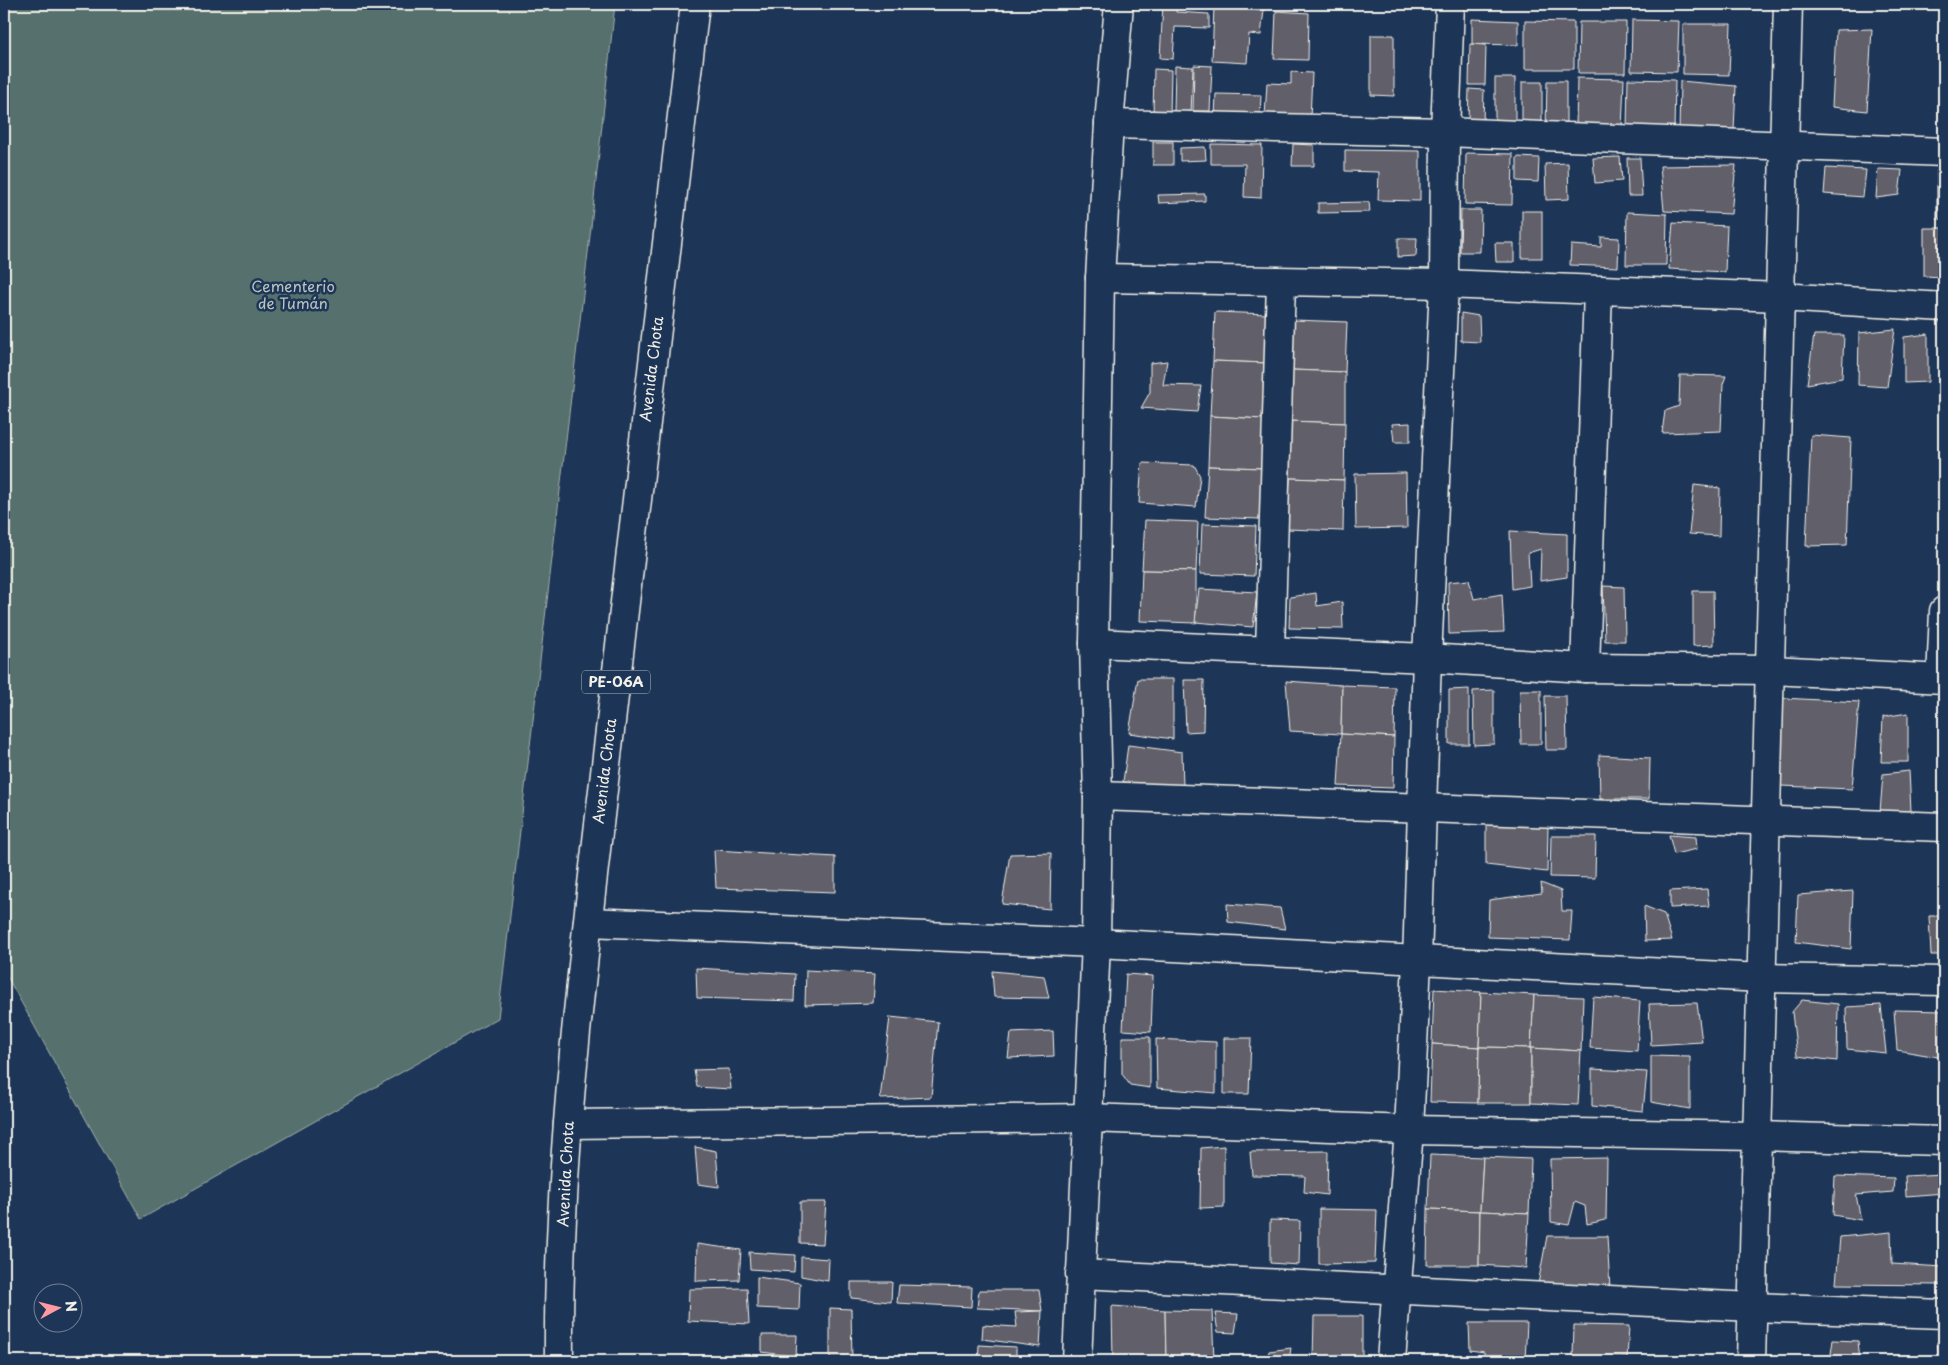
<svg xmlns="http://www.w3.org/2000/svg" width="1948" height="1365" font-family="'Playpen Sans',sans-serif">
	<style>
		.green { fill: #56706d; stroke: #a5b0aa }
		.building { fill: #605f6b; stroke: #f4f1e8 }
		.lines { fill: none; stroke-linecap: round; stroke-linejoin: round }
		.street-casing { stroke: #f4f1e8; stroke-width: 31 }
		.highway-casing { stroke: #f4f1e8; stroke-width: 31 }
		.street { stroke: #1d3557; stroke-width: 28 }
		.highway { stroke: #1d3557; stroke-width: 28 }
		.labels { text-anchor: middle; stroke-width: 5; stroke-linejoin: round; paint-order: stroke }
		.shield { fill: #1d3557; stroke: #b4b9bc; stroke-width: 1 }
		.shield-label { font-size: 14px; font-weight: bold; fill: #f4f1e8 }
		.park-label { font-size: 15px; fill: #bdc4bd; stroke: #1d3557 }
		.street-label { font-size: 15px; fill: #f4f1e8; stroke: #1d3557 }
	</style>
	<rect width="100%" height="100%" fill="#1d3557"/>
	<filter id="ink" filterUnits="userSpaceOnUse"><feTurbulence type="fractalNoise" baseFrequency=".02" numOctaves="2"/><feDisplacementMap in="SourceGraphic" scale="10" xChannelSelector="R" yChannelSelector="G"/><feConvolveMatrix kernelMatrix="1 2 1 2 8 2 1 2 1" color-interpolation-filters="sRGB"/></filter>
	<g filter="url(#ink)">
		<polygon class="green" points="4,4 615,4 591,227 498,1018 141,1219 4,971"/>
		<g class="building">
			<polygon points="1163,4 1176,5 1176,12 1209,14 1209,28 1175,27 1173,59 1160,58"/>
			<polygon points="1214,5 1264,10 1261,35 1249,34 1247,63 1212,61"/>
			<polygon points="1276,11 1309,13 1308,60 1274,59"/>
			<polygon points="1472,19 1518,21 1518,45 1472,44"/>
			<polygon points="1632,20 1679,21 1677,72 1631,71"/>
			<polygon points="1525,21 1574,22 1574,69 1525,69"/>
			<polygon points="1579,22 1626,22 1625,73 1578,73"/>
			<polygon points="1683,24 1731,24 1729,75 1683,74"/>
			<polygon points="1872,29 1867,111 1832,107 1836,30"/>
			<polygon points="1371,35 1394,35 1394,96 1371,95"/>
			<polygon points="1470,44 1486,45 1485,85 1469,85"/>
			<polygon points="1194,65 1212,66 1210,111 1193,111"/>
			<polygon points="1175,66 1193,67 1191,113 1174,112"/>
			<polygon points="1154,69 1171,70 1170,115 1153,115"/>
			<polygon points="1291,72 1312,73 1310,120 1265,117 1267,83 1291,84"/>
			<rect x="1495" y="78" width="20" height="47"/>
			<polygon points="1577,78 1624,79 1622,130 1576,129"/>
			<polygon points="1628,79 1675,80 1674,131 1627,130"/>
			<polygon points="1547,81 1566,81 1566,128 1546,128"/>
			<polygon points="1680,81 1736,86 1734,130 1679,134"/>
			<polygon points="1522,82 1542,82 1542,130 1522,129"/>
			<polygon points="1469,89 1484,90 1483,122 1468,121"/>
			<polygon points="1216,94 1261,95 1260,117 1215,116"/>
			<rect x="1153" y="142" width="20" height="23"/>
			<polygon points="1211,144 1262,145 1261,198 1244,197 1245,164 1211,164"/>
			<polygon points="1293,144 1314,145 1314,166 1292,166"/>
			<polygon points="1205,147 1206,160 1180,161 1180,148"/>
			<polygon points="1345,150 1420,151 1420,201 1378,200 1379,172 1345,171"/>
			<polygon points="1466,153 1513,154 1512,205 1465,204"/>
			<polygon points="1517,157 1539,158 1538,182 1517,181"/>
			<polygon points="1620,157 1622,181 1595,183 1593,158"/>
			<polygon points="1627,158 1640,158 1642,196 1628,196"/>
			<polygon points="1568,163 1569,199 1546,200 1545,164"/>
			<polygon points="1736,165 1731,214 1664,211 1660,166"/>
			<polygon points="1826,168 1866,170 1863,197 1824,194"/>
			<polygon points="1878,169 1902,170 1899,195 1876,198"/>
			<rect x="1937" y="171" width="7" height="48"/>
			<polygon points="1205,194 1205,201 1159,203 1158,195"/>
			<polygon points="1369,202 1370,212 1318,213 1318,203"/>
			<polygon points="1461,210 1481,210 1480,252 1460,252"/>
			<rect x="1522" y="211" width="20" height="47"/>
			<polygon points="1627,212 1667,214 1666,265 1626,265"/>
			<polygon points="1673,223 1727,226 1725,272 1669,269"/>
			<polygon points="1924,228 1944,228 1944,277 1924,276"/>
			<polygon points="1601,237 1619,238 1618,267 1570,265 1571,245 1601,247"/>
			<polygon points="1398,238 1417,238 1416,256 1398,257"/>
			<polygon points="1495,243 1514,243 1514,262 1496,262"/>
			<polygon points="1215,312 1268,314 1266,363 1213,361"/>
			<polygon points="1461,313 1479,316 1480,342 1461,341"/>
			<polygon points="1294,320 1347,322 1345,372 1292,370"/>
			<polygon points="1895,329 1887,387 1858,385 1859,333"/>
			<polygon points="1928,334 1928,382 1904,383 1904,337"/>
			<polygon points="1814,335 1844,335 1842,378 1807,384"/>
			<polygon points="1167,361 1163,385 1201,386 1197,412 1141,408 1150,392 1150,363"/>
			<polygon points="1213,361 1266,363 1263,419 1210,416"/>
			<polygon points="1292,370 1345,372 1345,423 1289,421"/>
			<polygon points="1680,375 1726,376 1723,384 1721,431 1662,433 1665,411 1679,406"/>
			<polygon points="1210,416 1263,419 1261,468 1208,466"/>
			<polygon points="1289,421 1345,423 1344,480 1290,478"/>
			<polygon points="1410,423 1410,442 1394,442 1392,424"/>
			<polygon points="1811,435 1851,438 1847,545 1806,546"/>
			<polygon points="1142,463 1194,465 1200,476 1196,507 1139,503"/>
			<polygon points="1208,466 1261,468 1260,519 1205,517"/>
			<polygon points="1406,473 1407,528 1356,529 1355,474"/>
			<polygon points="1290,478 1344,480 1343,531 1287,529"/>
			<polygon points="1694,485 1720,488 1719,536 1689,534"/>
			<polygon points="1145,520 1198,522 1196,571 1142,570"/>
			<polygon points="1202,524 1256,526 1254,576 1200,574"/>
			<polygon points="1510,531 1567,534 1567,577 1540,581 1541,549 1528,553 1530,586 1512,589"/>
			<polygon points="1142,570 1196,571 1196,623 1140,621"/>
			<polygon points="1469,580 1474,599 1502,594 1504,632 1449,634 1448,582"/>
			<polygon points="1603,586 1624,587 1625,641 1605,641"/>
			<polygon points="1199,589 1257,592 1253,627 1195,622"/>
			<polygon points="1693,591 1713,591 1714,645 1693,646"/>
			<polygon points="1316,593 1317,606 1342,602 1343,629 1289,628 1290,597"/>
			<polygon points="1138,679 1173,679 1173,739 1129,733"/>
			<polygon points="1184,680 1204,680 1203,731 1186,732"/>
			<polygon points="1286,681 1342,685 1341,734 1290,731"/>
			<polygon points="1342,685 1395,687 1394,737 1341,734"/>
			<polygon points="1469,689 1469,744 1449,744 1449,690"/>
			<polygon points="1494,690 1494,744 1474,745 1473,691"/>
			<polygon points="1520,690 1541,690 1541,744 1521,744"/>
			<polygon points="1545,696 1566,696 1567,750 1546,750"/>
			<polygon points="1782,698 1859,702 1852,789 1781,786"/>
			<polygon points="1908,713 1908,762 1881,762 1883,717"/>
			<polygon points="1341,734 1394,737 1393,788 1338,786"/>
			<polygon points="1128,745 1182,752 1183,787 1123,782"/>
			<polygon points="1599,755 1650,758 1649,799 1600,799"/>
			<polygon points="1909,771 1911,811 1880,812 1883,774"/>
			<polygon points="1486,824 1548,827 1547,872 1486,865"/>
			<polygon points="1669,835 1696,837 1697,849 1674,854"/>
			<polygon points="1551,836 1596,836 1595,878 1550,877"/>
			<polygon points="714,850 835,857 835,892 716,888"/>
			<polygon points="1051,853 1050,909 1002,904 1010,854"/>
			<polygon points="1541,883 1561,891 1562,911 1572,911 1570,940 1488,937 1489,900 1542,893"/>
			<polygon points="1707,889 1709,906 1670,908 1670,891"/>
			<polygon points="1853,891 1851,949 1796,942 1798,895"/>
			<polygon points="1227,904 1280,908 1285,929 1228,922"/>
			<polygon points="1644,906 1664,914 1672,940 1645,941"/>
			<polygon points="1929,916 1944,916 1944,955 1931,955"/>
			<polygon points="696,968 795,974 794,1001 697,998"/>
			<polygon points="806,970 875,974 873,1003 805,1005"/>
			<polygon points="992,971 1044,976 1049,998 994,997"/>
			<polygon points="1126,974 1153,976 1151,1032 1123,1030"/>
			<polygon points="1434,989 1481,992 1479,1047 1432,1044"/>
			<polygon points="1481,992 1534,995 1531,1048 1479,1047"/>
			<polygon points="1534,995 1583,997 1581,1051 1531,1048"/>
			<polygon points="1593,997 1640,1001 1637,1051 1590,1048"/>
			<polygon points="1802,1000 1838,1004 1837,1061 1797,1056 1792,1012"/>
			<polygon points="1697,1003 1702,1042 1651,1045 1649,1004"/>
			<polygon points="1881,1005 1886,1053 1847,1049 1846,1007"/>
			<polygon points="1894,1010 1944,1011 1944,1058 1897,1050"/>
			<polygon points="890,1017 938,1022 931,1097 880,1099"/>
			<polygon points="1053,1031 1054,1056 1008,1058 1011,1033"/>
			<polygon points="1122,1037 1150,1037 1150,1088 1130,1085 1122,1074"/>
			<polygon points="1224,1038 1251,1038 1249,1094 1224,1094"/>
			<polygon points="1156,1039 1216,1042 1216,1093 1157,1088"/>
			<polygon points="1432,1044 1479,1047 1478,1103 1430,1102"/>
			<polygon points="1479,1047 1531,1048 1531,1103 1478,1103"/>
			<polygon points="1531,1048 1581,1051 1578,1105 1531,1103"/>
			<polygon points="1651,1056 1690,1057 1690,1109 1651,1102"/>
			<polygon points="729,1069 731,1089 697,1087 694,1070"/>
			<polygon points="1592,1069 1647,1072 1643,1111 1592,1106"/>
			<polygon points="1224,1146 1224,1207 1200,1208 1201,1148"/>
			<polygon points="695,1147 716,1151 719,1187 698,1184"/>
			<polygon points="1328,1151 1327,1195 1304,1192 1305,1176 1252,1175 1250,1152"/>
			<polygon points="1430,1155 1483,1157 1480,1211 1428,1209"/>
			<polygon points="1483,1157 1531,1159 1529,1213 1480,1211"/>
			<polygon points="1607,1158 1606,1220 1587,1224 1585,1206 1575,1202 1569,1225 1551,1222 1550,1159"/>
			<polygon points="1944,1174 1944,1193 1906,1196 1905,1176"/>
			<polygon points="1835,1176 1894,1178 1893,1192 1856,1195 1861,1220 1833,1215"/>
			<polygon points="800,1202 826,1202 823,1244 800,1243"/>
			<polygon points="1319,1209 1377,1210 1375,1263 1319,1264"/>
			<polygon points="1428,1209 1480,1211 1479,1265 1427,1265"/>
			<polygon points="1480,1211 1529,1213 1526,1268 1479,1265"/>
			<polygon points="1270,1220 1300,1221 1299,1265 1270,1263"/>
			<polygon points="1891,1232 1892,1264 1944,1267 1943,1285 1836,1284 1840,1237"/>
			<polygon points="1547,1236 1607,1236 1610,1289 1538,1284"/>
			<polygon points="697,1244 741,1250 739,1280 696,1281"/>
			<polygon points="749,1252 795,1255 794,1272 750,1269"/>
			<polygon points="801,1257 829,1259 828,1281 801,1276"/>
			<polygon points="757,1277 800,1283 799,1310 757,1308"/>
			<polygon points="851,1282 892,1282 891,1302 851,1298"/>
			<polygon points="899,1285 972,1287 971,1307 897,1303"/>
			<polygon points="747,1288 749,1324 688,1321 689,1289"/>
			<polygon points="979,1290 1039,1290 1042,1311 977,1308"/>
			<polygon points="1112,1306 1165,1310 1166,1361 1113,1361"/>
			<polygon points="830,1308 851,1309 852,1361 830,1359"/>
			<polygon points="1165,1310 1212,1311 1214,1360 1166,1361"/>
			<polygon points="1042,1311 1040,1347 982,1339 983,1325 1017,1327 1015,1312"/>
			<polygon points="1215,1313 1238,1314 1235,1333 1218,1332"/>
			<polygon points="1314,1316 1362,1316 1362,1361 1313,1361"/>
			<polygon points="1469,1323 1527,1323 1525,1361 1485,1361 1484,1352 1470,1350"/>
			<polygon points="1574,1325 1629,1326 1627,1359 1573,1357"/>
			<polygon points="762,1335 797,1335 796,1357 762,1352"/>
			<polygon points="1833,1340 1858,1341 1860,1361 1830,1361"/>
			<polygon points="1937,1342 1944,1342 1944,1361 1939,1361"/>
			<polygon points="979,1345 1016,1347 1016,1361 978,1361"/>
			<polygon points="1291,1348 1289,1361 1267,1361 1269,1351"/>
			<polygon points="683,1355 776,1359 777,1361 683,1361"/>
		</g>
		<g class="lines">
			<defs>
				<g id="street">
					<polyline points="1109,124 1445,132 1944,152"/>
					<polyline points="1100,278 1444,284 1780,297 1944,307"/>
					<polyline points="1094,643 1427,658 1585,668 1770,670 1944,679"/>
					<polyline points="1270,651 1281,282"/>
					<polyline points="1585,668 1598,291"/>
					<polyline points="1941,679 1944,611"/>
					<polyline points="1098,796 1944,827"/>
					<polyline points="588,922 1096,943 1762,978 1944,981"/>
					<polyline points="568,1124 1089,1118 1409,1130 1757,1136 1944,1141"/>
					<polyline points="1080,1274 1753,1307 1944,1314"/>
					<polyline points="1077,1361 1096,943 1098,796 1094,643 1100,278 1109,124 1119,4"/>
					<polyline points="1391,1361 1409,1130 1417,961 1427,658 1444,284 1445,132 1450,4"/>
					<polyline points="1751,1361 1788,4"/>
				</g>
				<path id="highway" d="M559 1361C557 1153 585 946 609 739 638 494 666 249 695 4"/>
			</defs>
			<use href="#street" class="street-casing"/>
			<use href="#highway" class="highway-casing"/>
			<use href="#street" class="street"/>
			<use href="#highway" class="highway"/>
		</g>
	</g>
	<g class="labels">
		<rect class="shield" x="582" y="670.5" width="68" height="23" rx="4"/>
		<g class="shield-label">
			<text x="616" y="687">PE-06A</text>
		</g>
		<g class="park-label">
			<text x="293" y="292">Cementerio<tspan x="293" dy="17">de Tumán</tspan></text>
		</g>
		<g class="street-label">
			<text transform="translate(652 369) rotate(-83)" y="5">Avenida Chota</text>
			<text transform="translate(605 771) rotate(-83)" y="5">Avenida Chota</text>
			<text transform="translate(566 1174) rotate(-87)" y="5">Avenida Chota</text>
		</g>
	</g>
	<rect width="1948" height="1365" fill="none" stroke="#1d3557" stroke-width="20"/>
	<rect x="10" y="10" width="1928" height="1345" fill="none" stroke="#f4f1e8" stroke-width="2" filter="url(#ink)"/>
	<g transform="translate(58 1308) rotate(83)"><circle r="24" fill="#1d3557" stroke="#738091"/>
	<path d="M0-4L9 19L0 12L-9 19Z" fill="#ff9aa2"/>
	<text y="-8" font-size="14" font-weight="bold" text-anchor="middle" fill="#f4f1e8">N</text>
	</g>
</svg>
